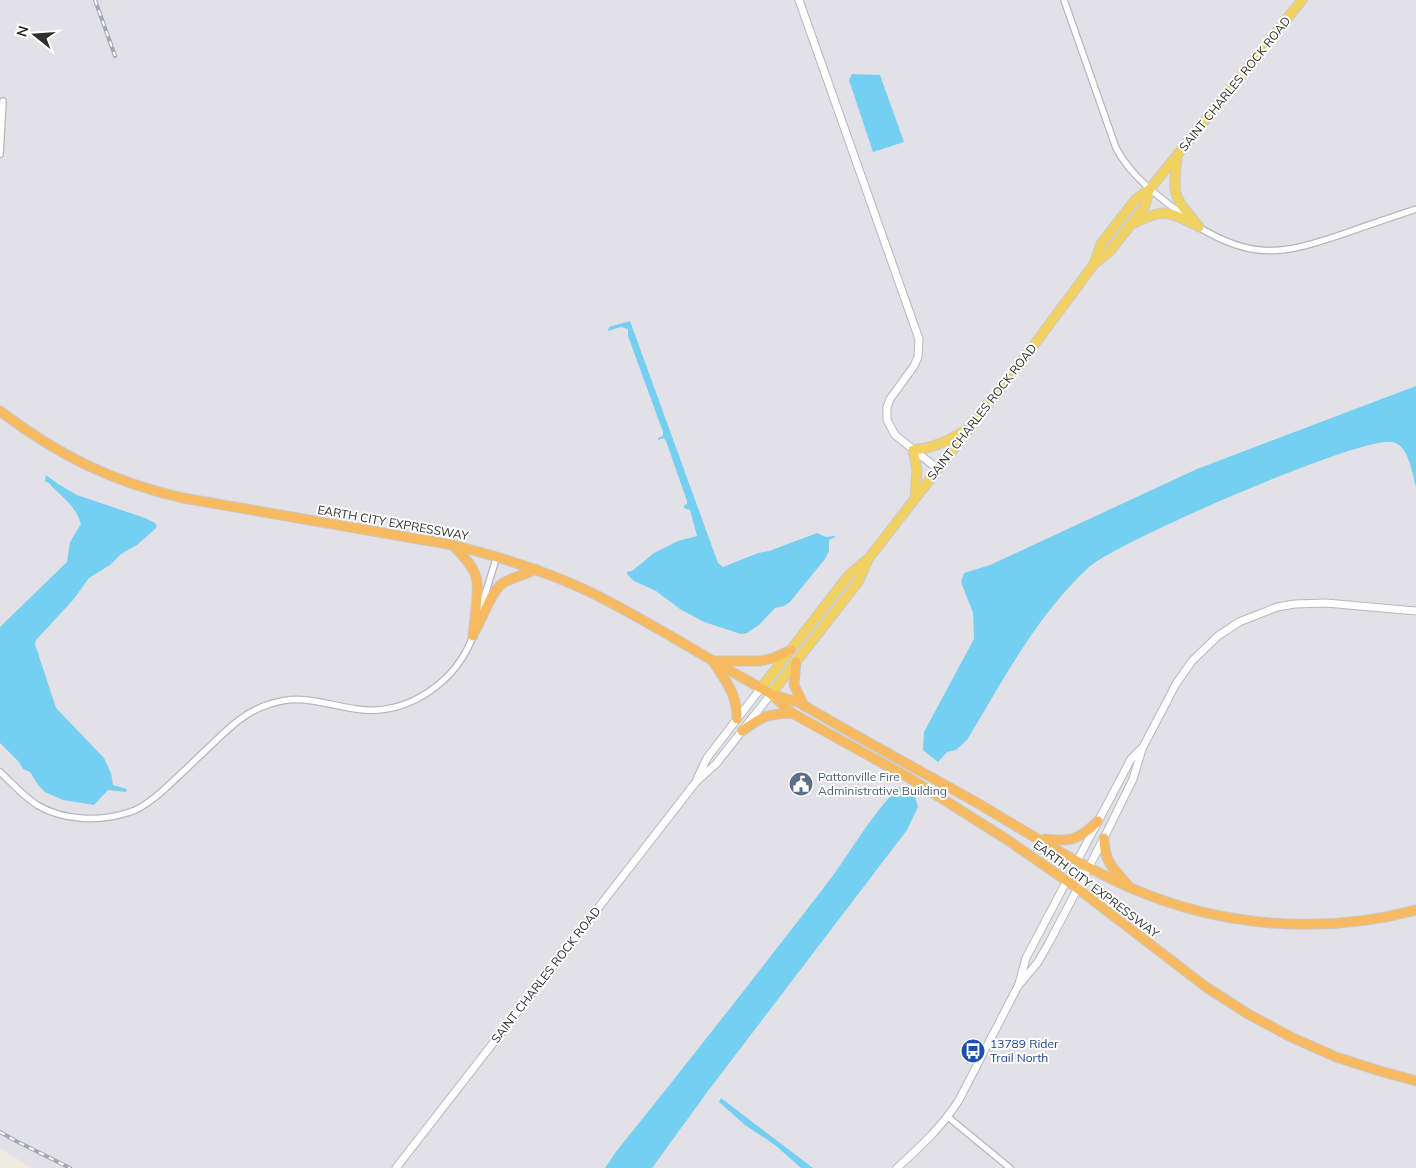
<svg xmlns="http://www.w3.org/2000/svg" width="1416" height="1168" font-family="Mulish,sans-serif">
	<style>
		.industrial { fill: #e3e1e8 }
		.water { fill: #75cff0 }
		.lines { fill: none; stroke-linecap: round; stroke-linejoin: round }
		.minor-casing { stroke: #b4b7c1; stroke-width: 8 }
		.tertiary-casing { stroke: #b4b7c1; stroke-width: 9 }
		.primary-casing { stroke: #c9c9c9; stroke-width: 11 }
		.trunk-casing { stroke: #c9c9c9; stroke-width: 11 }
		.minor { stroke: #fff; stroke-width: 5.5 }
		.tertiary { stroke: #fff; stroke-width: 7 }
		.primary { stroke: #f2d163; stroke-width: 9 }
		.trunk { stroke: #f8ba60; stroke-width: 9 }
		.rail-casing { stroke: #a3a6b8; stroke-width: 4 }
		.rail { stroke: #fff; stroke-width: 2; stroke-dasharray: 5.5; stroke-linecap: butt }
		.labels { text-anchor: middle; stroke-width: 4; stroke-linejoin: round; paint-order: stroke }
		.street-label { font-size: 12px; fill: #2e2e2e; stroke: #fff }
		.service-label { font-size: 12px; fill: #4e5e75; stroke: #fff; text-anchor: start }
		.transit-label { font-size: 12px; fill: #164399; stroke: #fff; text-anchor: start }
	</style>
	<rect width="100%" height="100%" fill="#efe9e1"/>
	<polygon class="industrial" points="0,0 1416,0 1416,1168 32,1168 0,1148"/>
	<g class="water">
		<polygon points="852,74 880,75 904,142 873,152 849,80"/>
		<polygon points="630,321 718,563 723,567 758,553 769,551 817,533 826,537 835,536 835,537 829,540 829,551 825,559 790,602 784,606 775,608 759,625 747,633 741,634 704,622 680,609 656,591 634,581 627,574 627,572 632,571 654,553 678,541 697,536 690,510 684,508 684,505 687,504 687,501 666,441 664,438 658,440 658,438 663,436 663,432 628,336 628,329 621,327 608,331 609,327"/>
		<path d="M1416 386V487C1412 473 1409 445 1392 442 1360 436 1117 542 1089 567 1037 615 1003 680 967 740L956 750 947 752 938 762 923 750 924 732 974 639 973 613 961 582 964 573 990 565 1197 469Z"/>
		<path d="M46 475 58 484 77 495 145 518 155 523 157 526 155 529 137 545 121 554 110 565 89 578 73 600 36 640 35 644 56 708 104 758 111 773 113 785 127 789 126 792 108 790 94 805 63 800 45 792 39 786 30 772 23 769 19 762 0 743V627L67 562 70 542 81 524C74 503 62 498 49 483L45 481Z"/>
		<path d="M900 787 914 793 918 807 907 830 708 1091 652 1168H605L615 1153C685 1066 754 978 822 890 848 858 870 814 900 787Z"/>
		<polygon points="721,1098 813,1168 801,1168 775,1145 745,1125 719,1102"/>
	</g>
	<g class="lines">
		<defs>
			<g id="minor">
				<path d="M1064 0 1116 148C1131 177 1160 198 1186 217"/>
				<polyline points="0,154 3,101"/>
				<path d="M1197 226C1253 261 1284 254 1343 234 1368 225 1392 217 1416 209"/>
				<polyline points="478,617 497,556"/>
				<path d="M0 772C12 783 23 796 37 805 64 821 101 822 130 812 141 809 150 801 159 794 175 780 190 765 206 750 226 731 243 712 270 704 302 693 326 705 356 709 408 717 458 681 474 633"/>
				<polyline points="948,1117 1010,1168"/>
			</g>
			<g id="tertiary">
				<polyline points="799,0 919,339 918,357 914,366 890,399 887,407 887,420 895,435 938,469"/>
				<polyline points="697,779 707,758 761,688"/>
				<polyline points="1019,984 1026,958 1131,759 1141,749"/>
				<polyline points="396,1168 696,782 716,764 771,694"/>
				<path d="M897 1168C920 1147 942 1127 959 1100L1018 986 1038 962 1050 941 1104 838 1133 779 1142 749 1176 684 1192 661 1218 636 1239 622 1277 607 1295 604 1326 603 1416 611"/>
			</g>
			<g id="primary">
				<path d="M1177 158C1172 198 1174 196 1199 227"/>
				<path d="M1134 223C1166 208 1165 211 1196 225"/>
				<polyline points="1094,264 1110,251 1145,206 1149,190"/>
				<path d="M915 498 917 470 913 450C935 448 947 441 966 430"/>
				<polyline points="761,688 849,575 869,558 1034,345 1094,264 1101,244 1136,199 1149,190 1302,0"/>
				<polyline points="771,694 858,582 868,560"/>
			</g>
			<g id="trunk">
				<path d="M0 411C58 455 112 482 183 498L453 545C501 557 546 571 590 592 649 621 704 657 761 688L771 694 792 713 911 779 1006 839 1077 888 1206 987 1248 1014 1291 1037 1336 1057 1380 1071 1416 1081"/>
				<path d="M453 545C461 554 473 565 476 577 480 587 474 623 473 636"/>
				<path d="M475 631C482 619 492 590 503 583 513 577 525 575 536 569"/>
				<polyline points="713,661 761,661 773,658 791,650"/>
				<polyline points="796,662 794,685 804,706"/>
				<path d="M714 663C727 683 737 694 737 719"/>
				<path d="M774 695 798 702C857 737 919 770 979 804 1028 833 1079 865 1131 888 1221 927 1322 935 1416 910"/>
				<path d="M742 731C763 716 767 714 792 713"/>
				<path d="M1104 838C1104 860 1112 868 1127 884"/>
				<path d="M1045 839C1071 842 1079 840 1098 821"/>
			</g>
		</defs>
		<use href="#minor" class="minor-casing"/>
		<use href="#tertiary" class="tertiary-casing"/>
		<use href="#primary" class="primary-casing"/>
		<use href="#trunk" class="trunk-casing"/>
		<use href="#minor" class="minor"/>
		<use href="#tertiary" class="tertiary"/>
		<use href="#primary" class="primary"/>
		<use href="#trunk" class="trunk"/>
		<defs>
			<g id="rail">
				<polyline points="95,0 115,56"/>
				<polyline points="0,1132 14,1140 70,1168"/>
			</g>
		</defs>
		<use href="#rail" class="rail-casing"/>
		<use href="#rail" class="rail"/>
	</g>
	<defs>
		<symbol id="civic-disc" viewBox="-11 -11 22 22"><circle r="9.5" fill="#5c6f8a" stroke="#fff"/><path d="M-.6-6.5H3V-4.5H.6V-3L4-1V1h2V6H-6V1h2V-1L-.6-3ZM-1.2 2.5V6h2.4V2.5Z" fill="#fff"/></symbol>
		<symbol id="bus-disc" viewBox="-11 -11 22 22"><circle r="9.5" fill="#1a4fb4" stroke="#fff"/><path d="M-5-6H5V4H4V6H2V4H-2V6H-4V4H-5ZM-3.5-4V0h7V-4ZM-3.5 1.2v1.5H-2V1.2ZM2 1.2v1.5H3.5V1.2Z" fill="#fff"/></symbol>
	</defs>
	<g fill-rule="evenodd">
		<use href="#civic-disc" x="787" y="770" width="28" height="28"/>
		<use href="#bus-disc" x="959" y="1037" width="28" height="28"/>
	</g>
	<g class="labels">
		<g class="street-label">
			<text transform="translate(1235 84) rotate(-51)" y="4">SAINT CHARLES ROCK ROAD</text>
			<text transform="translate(982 412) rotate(-52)" y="4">SAINT CHARLES ROCK ROAD</text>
			<text transform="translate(393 523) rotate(10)" y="4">EARTH CITY EXPRESSWAY</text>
			<text transform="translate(1096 889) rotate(37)" y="4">EARTH CITY EXPRESSWAY</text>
			<text transform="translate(546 975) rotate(-52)" y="4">SAINT CHARLES ROCK ROAD</text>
		</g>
		<g class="service-label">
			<text x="818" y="781">Pattonville Fire<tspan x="818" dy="14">Administrative Building</tspan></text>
		</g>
		<g class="transit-label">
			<text x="990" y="1048">13789 Rider<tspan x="990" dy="14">Trail North</tspan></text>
		</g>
	</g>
	<g transform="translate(35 35) rotate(287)" stroke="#ffffff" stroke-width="4" paint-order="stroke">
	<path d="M0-4L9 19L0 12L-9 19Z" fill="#2e2e2e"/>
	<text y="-8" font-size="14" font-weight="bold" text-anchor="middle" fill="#2e2e2e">N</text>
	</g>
</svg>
